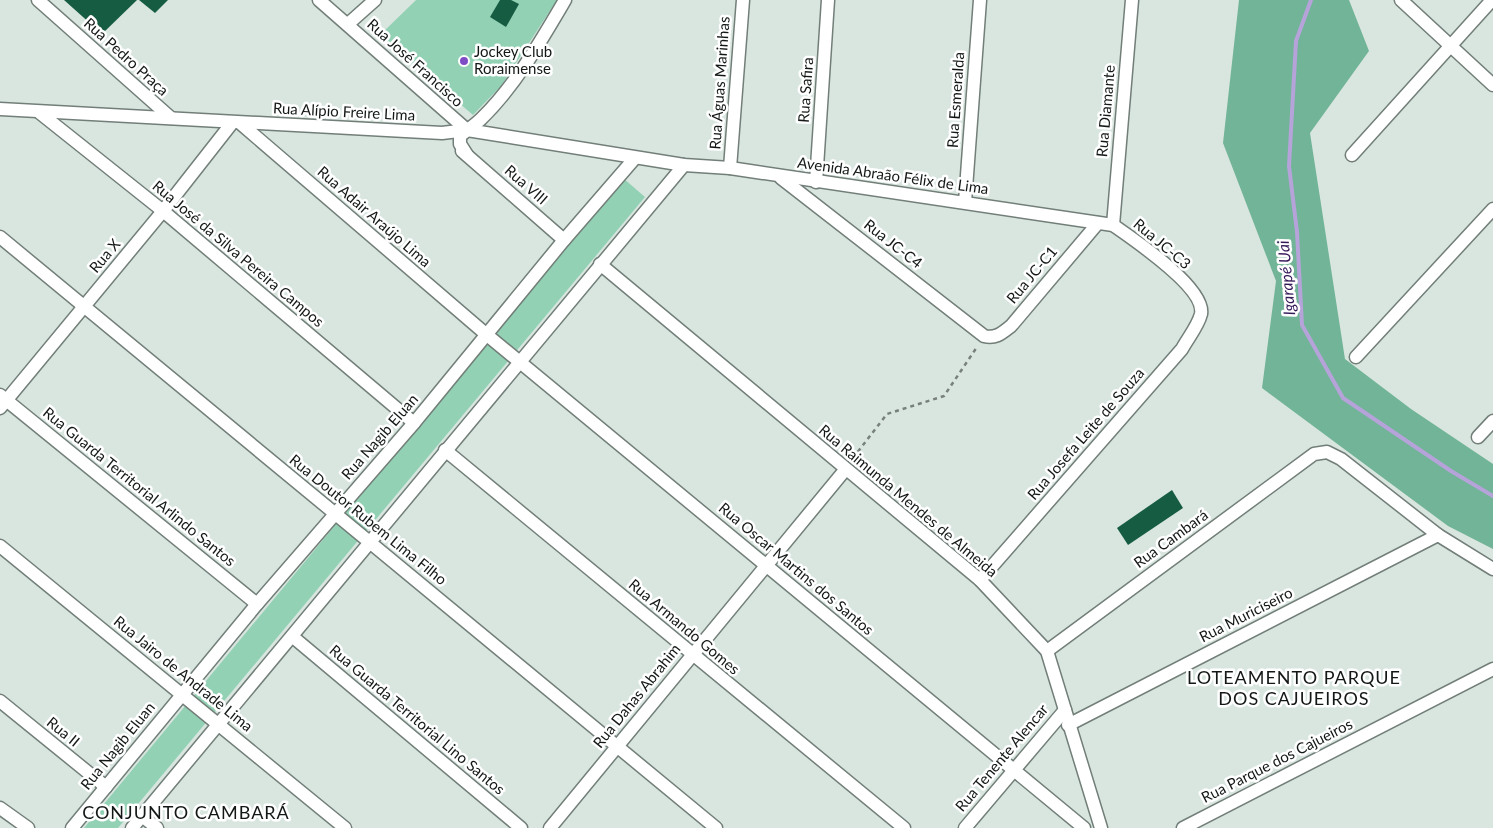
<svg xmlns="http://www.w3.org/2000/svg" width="1493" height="828" font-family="Lato,sans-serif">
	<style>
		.green { fill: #93d1b5 }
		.forest { fill: #72b497 }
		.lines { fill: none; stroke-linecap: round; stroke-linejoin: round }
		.stream { stroke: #b5a3da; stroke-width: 4 }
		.building { fill: #165c43 }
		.minor-casing { stroke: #727e78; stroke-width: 15 }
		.path { stroke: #77807c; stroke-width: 2.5; stroke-dasharray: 4 4; stroke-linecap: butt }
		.minor { stroke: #fff; stroke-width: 12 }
		.poi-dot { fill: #7e4cc3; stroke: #fff; stroke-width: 2 }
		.labels { text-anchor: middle; stroke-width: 5; stroke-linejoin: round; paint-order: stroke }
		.poi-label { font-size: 15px; fill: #131816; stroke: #fff; text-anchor: start }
		.street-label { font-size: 15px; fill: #131816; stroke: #fff }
		.water-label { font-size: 16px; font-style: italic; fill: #351959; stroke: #fff }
		.quarter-label { font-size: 18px; letter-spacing: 1px; fill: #131816; stroke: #fff }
	</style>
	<rect width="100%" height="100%" fill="#d9e6e0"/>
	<g class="green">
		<polygon points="416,0 557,0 501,86 473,115 380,35"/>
		<polygon points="623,178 645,197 118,828 84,828"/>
	</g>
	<polygon class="forest" points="1239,0 1349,0 1369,51 1310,133 1345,359 1411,409 1493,464 1493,549 1448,526 1262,388 1276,281 1223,143"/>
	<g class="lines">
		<polyline class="stream" points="1311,0 1296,41 1289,166 1297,232 1302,325 1343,398 1451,471 1493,496"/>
	</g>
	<g class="building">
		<polygon points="64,0 137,0 102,34"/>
		<polygon points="139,0 168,0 155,13"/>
		<polygon points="500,0 511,0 519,4 506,27 490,17"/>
		<polygon points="1172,490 1183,508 1128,545 1117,528"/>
	</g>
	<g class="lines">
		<defs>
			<g id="minor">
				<polyline points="38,0 171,118"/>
				<polyline points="319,0 467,130"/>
				<polyline points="1401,0 1493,85"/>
				<polyline points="348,24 375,0"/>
				<path d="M0 109 442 133 467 130 684 165 730 168 1113 225C1133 239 1206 288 1201 314 1198 326 1188 338 1182 349L980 580"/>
				<polyline points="40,113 163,211 414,423"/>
				<polyline points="240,123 487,335 1084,828"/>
				<polyline points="462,151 564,240"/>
				<path d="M467 155 460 144V136C467 130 475 125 481 119 515 86 541 41 565 0"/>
				<polyline points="1352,155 1492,0"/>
				<polyline points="730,168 743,0"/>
				<path d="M781 178 984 336C996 339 1002 333 1011 326L1098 223"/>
				<polyline points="816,182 828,0"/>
				<polyline points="965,202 980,0"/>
				<polyline points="1113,225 1132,0"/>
				<polyline points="0,237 716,828"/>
				<polyline points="600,264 980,580 1047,651 1101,828"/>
				<polyline points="1356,357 1493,209"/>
				<polyline points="0,395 257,604"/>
				<polyline points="0,408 163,211 232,123"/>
				<polyline points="1478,437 1493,421"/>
				<polyline points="445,450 904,828"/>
				<polyline points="0,546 345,828"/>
				<polyline points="293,637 521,828"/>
				<polyline points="1047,651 1314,454 1327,452 1341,459 1438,535 1493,569"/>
				<polyline points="0,701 106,787"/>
				<polyline points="1068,725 1438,535"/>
				<polyline points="0,808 28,828"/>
				<polyline points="142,816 157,828"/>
				<polyline points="72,828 257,604 414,423 564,240 635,158"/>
				<polyline points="132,828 684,165"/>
				<polyline points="550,828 845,470"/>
				<polyline points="965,828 1065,710"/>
				<polyline points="1183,828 1493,669"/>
			</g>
		</defs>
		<use href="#minor" class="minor-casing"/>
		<polyline class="path" points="853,458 887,414 944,396 977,347"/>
		<use href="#minor" class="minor"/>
	</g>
	<circle class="poi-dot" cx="464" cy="61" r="5"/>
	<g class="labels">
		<g class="poi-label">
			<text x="474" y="57">Jockey Club<tspan x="474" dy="17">Roraimense</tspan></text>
		</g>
		<g class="street-label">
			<text transform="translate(126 57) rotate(42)" y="5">Rua Pedro Praça</text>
			<text transform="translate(415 63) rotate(42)" y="5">Rua José Francisco</text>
			<text transform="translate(720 83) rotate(-86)" y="5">Rua Águas Marinhas</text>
			<text transform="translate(806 90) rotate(-86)" y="5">Rua Safira</text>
			<text transform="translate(956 100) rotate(-86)" y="5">Rua Esmeralda</text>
			<text transform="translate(1106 111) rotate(-85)" y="5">Rua Diamante</text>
			<text transform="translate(344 112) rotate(3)" y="5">Rua Alípio Freire Lima</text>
			<text transform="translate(893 176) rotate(8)" y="5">Avenida Abraão Félix de Lima</text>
			<text transform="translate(526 185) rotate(41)" y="5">Rua VIII</text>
			<text transform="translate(374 217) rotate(41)" y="5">Rua Adair Araújo Lima</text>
			<text transform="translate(893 244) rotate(38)" y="5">Rua JC-C4</text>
			<text transform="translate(1162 244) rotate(40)" y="5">Rua JC-C3</text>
			<text transform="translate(238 254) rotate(40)" y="5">Rua José da Silva Pereira Campos</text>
			<text transform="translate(105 256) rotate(-50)" y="5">Rua X</text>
			<text transform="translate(1032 275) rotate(-50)" y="5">Rua JC-C1</text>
			<text transform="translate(1086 434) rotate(-49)" y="5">Rua Josefa Leite de Souza</text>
			<text transform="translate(380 437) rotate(-49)" y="5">Rua Nagib Eluan</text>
			<text transform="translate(139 487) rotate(39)" y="5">Rua Guarda Territorial Arlindo Santos</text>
			<text transform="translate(908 501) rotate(40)" y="5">Rua Raimunda Mendes de Almeida</text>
			<text transform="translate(368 520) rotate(39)" y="5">Rua Doutor Rubem Lima Filho</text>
			<text transform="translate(1171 539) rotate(-36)" y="5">Rua Cambará</text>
			<text transform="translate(796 569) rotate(40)" y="5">Rua Oscar Martins dos Santos</text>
			<text transform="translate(1246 615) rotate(-27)" y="5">Rua Muriciseiro</text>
			<text transform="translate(684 627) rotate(40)" y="5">Rua Armando Gomes</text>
			<text transform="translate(183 674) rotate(39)" y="5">Rua Jairo de Andrade Lima</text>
			<text transform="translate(637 696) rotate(-51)" y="5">Rua Dahas Abrahim</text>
			<text transform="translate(417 720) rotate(40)" y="5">Rua Guarda Territorial Lino Santos</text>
			<text transform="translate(63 732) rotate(39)" y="5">Rua II</text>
			<text transform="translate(118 746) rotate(-51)" y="5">Rua Nagib Eluan</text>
			<text transform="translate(1002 758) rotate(-50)" y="5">Rua Tenente Alencar</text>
			<text transform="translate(1277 761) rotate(-27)" y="5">Rua Parque dos Cajueiros</text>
		</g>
		<g class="water-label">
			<text transform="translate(1286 278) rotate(-95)" y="6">Igarapé Uai</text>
		</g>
		<g class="quarter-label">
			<text x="1294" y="684">LOTEAMENTO PARQUE<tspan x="1294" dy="21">DOS CAJUEIROS</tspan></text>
			<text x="186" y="819">CONJUNTO CAMBARÁ</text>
		</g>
	</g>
</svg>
